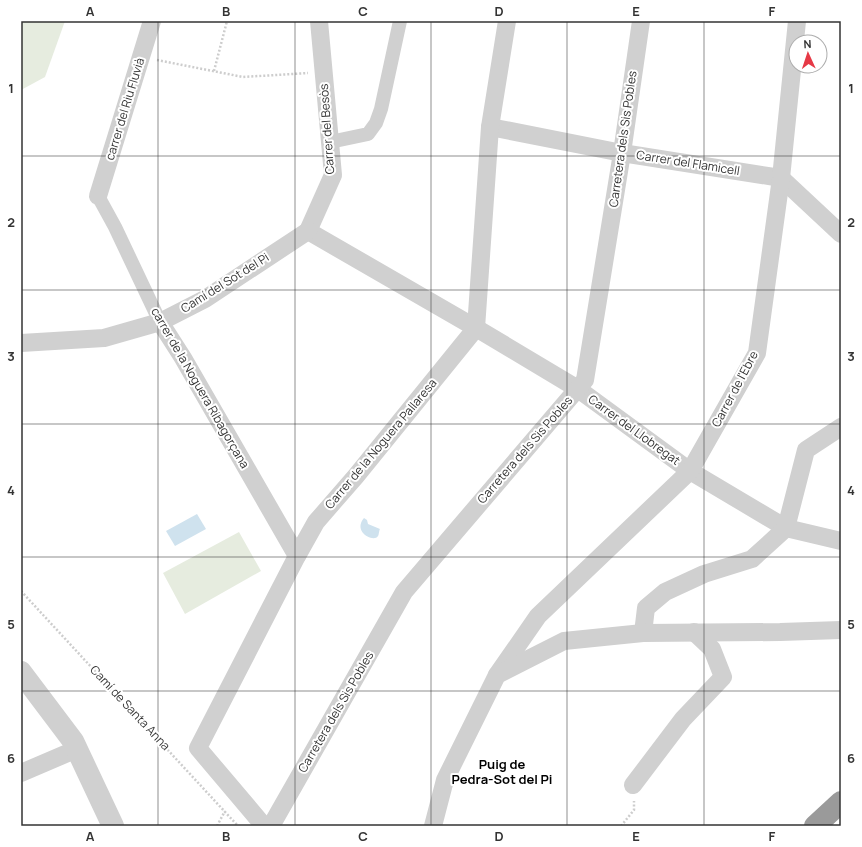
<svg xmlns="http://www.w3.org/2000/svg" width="862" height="847" font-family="Manrope,sans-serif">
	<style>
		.green { fill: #e6ecdf }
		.water { fill: #cfe2ee }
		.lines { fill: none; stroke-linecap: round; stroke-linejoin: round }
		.path { stroke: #cdcdcd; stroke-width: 2.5; stroke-dasharray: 2 2; stroke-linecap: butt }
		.pedestrian { stroke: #d0d0d0; stroke-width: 14 }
		.minor { stroke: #d0d0d0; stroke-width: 18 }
		.tertiary { stroke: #d0d0d0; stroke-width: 22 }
		.motorway { stroke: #9a9a9a; stroke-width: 22 }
		.grid { fill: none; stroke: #333; stroke-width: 1; stroke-opacity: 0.55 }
		.labels { text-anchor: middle; stroke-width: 4; stroke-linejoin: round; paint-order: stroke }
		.street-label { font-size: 12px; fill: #333; stroke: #fff }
		.neighbourhood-label { font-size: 13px; font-weight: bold; fill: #000; stroke: #fff }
		.neatline { fill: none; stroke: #333; stroke-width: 1.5 }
		.grid-label { font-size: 13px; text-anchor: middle; font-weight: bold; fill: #333 }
	</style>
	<rect width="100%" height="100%" fill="#fff"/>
	<g class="green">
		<polygon points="21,21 65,21 45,77 21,90"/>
		<polygon points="239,532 261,571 185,614 163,573"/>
	</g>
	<g class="water">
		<polygon points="197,514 206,529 175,546 166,531"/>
		<path d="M364 518 367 520 368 524 380 529C379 530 379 535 378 536 374 543 352 532 364 518Z"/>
	</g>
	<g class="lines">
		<g class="path">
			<polyline points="157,60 243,77 308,73"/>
			<polyline points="214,71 227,21"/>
			<polyline points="21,591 238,826"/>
			<polyline points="217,826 225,811"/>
			<polyline points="621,826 634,810 634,801"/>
		</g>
		<g class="pedestrian">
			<polyline points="330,142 368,134 376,123 381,109 400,21"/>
			<polyline points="98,196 115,227 160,322"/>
		</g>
		<g class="minor">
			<polyline points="490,127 622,153 781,178 841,234"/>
			<polyline points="98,196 152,21"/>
			<polyline points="308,231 476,328 578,389 690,471 786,528 841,541"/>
			<polyline points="308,231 333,175 319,21"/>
			<polyline points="160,322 183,358 297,556"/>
			<polyline points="21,343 104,338 160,322 205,299 308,231"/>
			<polyline points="643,633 646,608 665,592 704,574 752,559 786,528 806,450 841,427"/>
			<polyline points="497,675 538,616 690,471 757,353 781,178 797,21"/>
			<polyline points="21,773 77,749"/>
			<polyline points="633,785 683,719 723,677 712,649 694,632"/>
			<polyline points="264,826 198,748 297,556 316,522 356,476 476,328 490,127 507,21"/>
			<polyline points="271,826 404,592 585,380 622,153 641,21"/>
			<polyline points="433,826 445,780 497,675 564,641 643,633 780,632 841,630"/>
		</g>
		<polyline class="tertiary" points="21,672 73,741 113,826"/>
		<polyline class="motorway" points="815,826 841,802"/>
	</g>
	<path class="grid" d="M158 21V826M295 21V826M431 21V826M567 21V826M704 21V826M21 156H841M21 290H841M21 424H841M21 557H841M21 691H841"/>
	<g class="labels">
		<g class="street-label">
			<text transform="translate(125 109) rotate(-73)" y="4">carrer del Riu Fluvià</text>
			<text transform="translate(327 129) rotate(-94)" y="4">Carrer del Besòs</text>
			<text transform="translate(623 139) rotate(-82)" y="4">Carretera dels Sis Pobles</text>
			<text transform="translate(688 163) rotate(9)" y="4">Carrer del Flamicell</text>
			<text transform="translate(225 283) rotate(-32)" y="4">Camí del Sot del Pi</text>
			<text transform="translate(200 388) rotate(60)" y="4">carrer de la Noguera Ribagorçana</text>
			<text transform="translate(735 389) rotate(-62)" y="4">Carrer de l'Ebre</text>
			<text transform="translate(634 430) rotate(36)" y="4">Carrer del Llobregat</text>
			<text transform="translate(381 444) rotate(-50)" y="4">Carrer de la Noguera Pallaresa</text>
			<text transform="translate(525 450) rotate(-49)" y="4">Carretera dels Sis Pobles</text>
			<text transform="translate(130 708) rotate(47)" y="4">Camí de Santa Anna</text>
			<text transform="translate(336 712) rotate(-60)" y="4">Carretera dels Sis Pobles</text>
		</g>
		<g class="neighbourhood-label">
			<text x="502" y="769">Puig de<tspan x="502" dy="15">Pedra-Sot del Pi</tspan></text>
		</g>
	</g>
	<rect width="862" height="847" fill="none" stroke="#ffffff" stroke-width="44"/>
	<g transform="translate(808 54) rotate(357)"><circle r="19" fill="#ffffff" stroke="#adadad"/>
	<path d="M0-3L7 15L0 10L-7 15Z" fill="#e63946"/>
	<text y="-6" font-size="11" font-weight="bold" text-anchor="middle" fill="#333333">N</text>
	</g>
	<rect x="22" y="22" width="818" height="803" class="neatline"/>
	<g class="grid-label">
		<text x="90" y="16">A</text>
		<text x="226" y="16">B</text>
		<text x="363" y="16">C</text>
		<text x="499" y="16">D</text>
		<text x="636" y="16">E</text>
		<text x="772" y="16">F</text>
		<text x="11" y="93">1</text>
		<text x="851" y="93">1</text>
		<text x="11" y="227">2</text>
		<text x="851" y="227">2</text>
		<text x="11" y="361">3</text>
		<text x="851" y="361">3</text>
		<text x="11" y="495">4</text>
		<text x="851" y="495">4</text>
		<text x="11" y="629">5</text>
		<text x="851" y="629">5</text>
		<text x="11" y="763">6</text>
		<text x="851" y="763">6</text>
		<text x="90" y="841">A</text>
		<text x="226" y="841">B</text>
		<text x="363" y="841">C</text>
		<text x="499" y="841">D</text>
		<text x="636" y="841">E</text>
		<text x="772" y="841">F</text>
	</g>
</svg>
